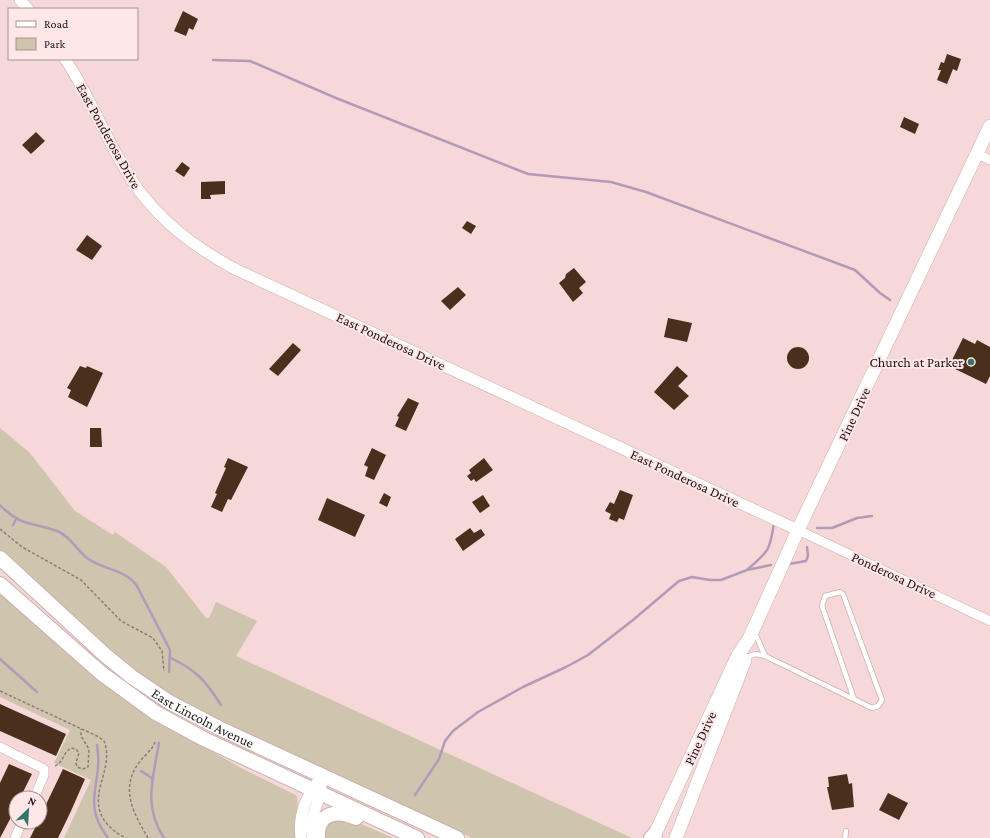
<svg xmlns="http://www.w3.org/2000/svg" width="990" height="838" font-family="'Crimson Pro',serif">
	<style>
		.green { fill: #cfc4ad }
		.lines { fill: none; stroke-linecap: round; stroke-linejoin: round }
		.stream { stroke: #b29bba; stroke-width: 2.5 }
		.building { fill: #4b2f1d }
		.service-casing { stroke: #cbafae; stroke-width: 6 }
		.minor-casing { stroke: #cbafae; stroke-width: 10 }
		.tertiary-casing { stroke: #cbafae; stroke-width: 12 }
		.secondary-casing { stroke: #cbafae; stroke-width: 14 }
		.primary-casing { stroke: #cbafae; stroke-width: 16 }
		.path { stroke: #8e7a7a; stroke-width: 1.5; stroke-dasharray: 3 2; stroke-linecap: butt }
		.service { stroke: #fff; stroke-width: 4.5 }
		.minor { stroke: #fff; stroke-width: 9 }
		.tertiary { stroke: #fff; stroke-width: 11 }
		.secondary { stroke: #fff; stroke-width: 13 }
		.primary { stroke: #fff; stroke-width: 14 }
		.poi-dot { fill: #32766a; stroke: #fee7e6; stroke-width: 1.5 }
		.labels { text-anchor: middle; stroke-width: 4; stroke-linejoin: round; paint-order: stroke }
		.street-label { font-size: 14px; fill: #1f1515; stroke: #fee7e6 }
		.poi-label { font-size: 14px; fill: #1f1515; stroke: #fee7e6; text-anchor: end }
	</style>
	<rect width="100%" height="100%" fill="#f5d8d7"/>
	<g class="green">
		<polygon points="0,428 30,453 75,511 113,535 115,532 166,567 206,618 209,618 216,602 257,621 236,656 632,838 472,838 182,702 128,667 0,551"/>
		<path d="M0 592 107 686 141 711 243 769 296 795C300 802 295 827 296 838H64L91 780 54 763 70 730 0 697Z"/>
		<polygon points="348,818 393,838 322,838 328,822"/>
	</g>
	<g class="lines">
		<g class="stream">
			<polyline points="213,60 250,61 336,98 528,174 611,182 646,192 855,270 880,293 890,300"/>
			<path d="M0 505C21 527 33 522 57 531 70 536 77 550 87 558 103 570 125 569 137 586L170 650 169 672"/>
			<polyline points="13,525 16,519"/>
			<polyline points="817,528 832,528 857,518 872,516"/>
			<polyline points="789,564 806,561 808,556 807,547"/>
			<path d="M748 569C769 551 770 550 774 523"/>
			<path d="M171 658C197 671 205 680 221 705"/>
			<polyline points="0,659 37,692"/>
			<path d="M159 743C153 778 143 806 164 838"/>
			<path d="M97 745C104 784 80 801 108 838"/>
			<polyline points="141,771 152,778"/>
			<polyline points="415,795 439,759 445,741 453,731 478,712 523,687 566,667 588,655 633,620 679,581 692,577 710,580 721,580 747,570 771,565"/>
		</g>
	</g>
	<g class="building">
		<polygon points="183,11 198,19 193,30 189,28 186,36 174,31"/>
		<polygon points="947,54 961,59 957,71 953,69 947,84 937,80 941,70 938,70 941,62 944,63"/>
		<polygon points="904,117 919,124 915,134 900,127"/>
		<polygon points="36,132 45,141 31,154 22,145"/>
		<polygon points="182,162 190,168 184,177 175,171"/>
		<polygon points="225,181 225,194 210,195 211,199 201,199 201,182"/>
		<polygon points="467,221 476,226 471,234 462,228"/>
		<polygon points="87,235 102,246 92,260 76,250"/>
		<polygon points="574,268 586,282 579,288 583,293 573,302 559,283 565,278 566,274"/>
		<polygon points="458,287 466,295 450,310 441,301"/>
		<polygon points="668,318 692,323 687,342 664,337"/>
		<polygon points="963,338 975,344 977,340 990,347 990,376 986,384 949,366"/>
		<polygon points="293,343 301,350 278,376 269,369"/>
		<circle cx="798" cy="358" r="11"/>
		<polygon points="80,366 86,368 87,366 103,373 87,407 68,397 71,390 67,388"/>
		<polygon points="677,366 688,376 678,386 689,396 674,410 654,392"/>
		<polygon points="408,398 419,403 406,431 395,426 399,417 397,416"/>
		<polygon points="90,428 101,428 102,447 90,447"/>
		<polygon points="372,448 386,455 374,480 365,476 368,467 364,465"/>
		<polygon points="228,458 248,467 231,500 228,499 222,512 211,507 217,494 215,493 226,468 224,467"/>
		<polygon points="484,458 493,470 476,482 474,479 471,481 467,476 471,473 469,470"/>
		<polygon points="620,490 633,495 624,520 619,518 617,522 609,519 611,514 605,511 610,502 614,504"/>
		<polygon points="384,493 391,497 387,507 379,503"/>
		<polygon points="483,495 490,506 480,513 472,502"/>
		<polygon points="327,498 365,515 355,537 318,520"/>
		<polygon points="470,528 474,533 481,529 485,535 463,551 455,539"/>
		<polygon points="0,704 66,734 56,756 0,731"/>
		<polygon points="9,764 32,774 20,798 16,798 16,808 0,838 0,783"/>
		<polygon points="63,769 85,779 71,811 58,838 30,838 38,822 40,822 40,817"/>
		<polygon points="847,774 849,784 852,783 854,807 832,810 827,787 829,787 828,777"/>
		<polygon points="888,793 908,803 899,820 879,810"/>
	</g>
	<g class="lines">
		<defs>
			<g id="service">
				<polyline points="765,656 872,708 878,706 882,700 843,594 840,592 825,596 822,606 854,699"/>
				<polyline points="746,657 756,654 765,656 755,633"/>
				<polyline points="845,838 846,831"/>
			</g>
			<g id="minor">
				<polyline points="977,154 990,160"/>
				<polyline points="798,530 990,621"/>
				<polyline points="0,747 44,769 44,775 34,798"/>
				<polyline points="15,838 22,822"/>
			</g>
			<g id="tertiary">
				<polyline points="20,0 28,9"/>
				<path d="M65 59C89 94 103 133 125 169 151 215 191 246 237 270L798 530"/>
				<path d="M301 838C298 814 307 793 323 776"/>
				<path d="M313 838C306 819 320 805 321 787"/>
			</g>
			<g id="secondary">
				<polyline points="655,838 655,834 738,655 749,639 798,530 990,126"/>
				<polyline points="676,838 745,660"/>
			</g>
			<g id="primary">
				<path id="s1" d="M0 558 105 655 132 677 169 702 219 728 457 838"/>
				<polyline points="0,584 101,673 156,713 204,739 417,838"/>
				<path d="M318 838C316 813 337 809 356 818"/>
				<polyline points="651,838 655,834"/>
			</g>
		</defs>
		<use href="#service" class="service-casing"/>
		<use href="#minor" class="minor-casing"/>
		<use href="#tertiary" class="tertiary-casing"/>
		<use href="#secondary" class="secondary-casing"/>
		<use href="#primary" class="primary-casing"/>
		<g class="path">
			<polyline points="0,529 22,547 81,580 121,621 153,638 162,651 164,671"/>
			<path d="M0 691 99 737 104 741C115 768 87 794 104 820 110 828 117 834 126 838"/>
			<path d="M55 766C64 762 63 752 71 748L76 749 79 753 76 763 77 767 83 769 88 767 89 749 81 736V729"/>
			<path d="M148 838C134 814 120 790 138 764 143 756 152 751 155 742"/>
		</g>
		<use href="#service" class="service"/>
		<use href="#minor" class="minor"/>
		<use href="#tertiary" class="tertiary"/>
		<use href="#secondary" class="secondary"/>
		<use href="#primary" class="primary"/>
	</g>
	<circle class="poi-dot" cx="971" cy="362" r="4"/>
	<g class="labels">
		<g class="street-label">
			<text transform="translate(109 136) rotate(61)" y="5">East Ponderosa Drive</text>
			<text transform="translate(391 341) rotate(25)" y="5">East Ponderosa Drive</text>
			<text transform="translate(854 414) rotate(-65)" y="5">Pine Drive</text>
			<text transform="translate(685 478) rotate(25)" y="5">East Ponderosa Drive</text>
			<text transform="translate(894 575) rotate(25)" y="5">Ponderosa Drive</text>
			<text dy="5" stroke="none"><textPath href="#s1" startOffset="260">East Lincoln Avenue</textPath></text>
			<text transform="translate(700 738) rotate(-65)" y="5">Pine Drive</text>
		</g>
		<g class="poi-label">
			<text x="963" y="367">Church at Parker</text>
		</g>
	</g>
	<rect x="8" y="8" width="130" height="52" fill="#fee7e6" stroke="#a59392"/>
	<rect x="16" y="21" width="20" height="6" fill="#ffffff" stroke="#a59392"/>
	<text x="44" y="28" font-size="12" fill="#1f1515">Road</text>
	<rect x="16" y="38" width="20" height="12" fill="#cfc4ad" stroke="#a59392"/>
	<text x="44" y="48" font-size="12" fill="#1f1515">Park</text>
	<g transform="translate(28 810) rotate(25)"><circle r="19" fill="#fee7e6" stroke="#a59392"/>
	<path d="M0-3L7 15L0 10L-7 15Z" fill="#32766a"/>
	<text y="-6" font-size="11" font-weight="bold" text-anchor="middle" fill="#1f1515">N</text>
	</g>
</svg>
